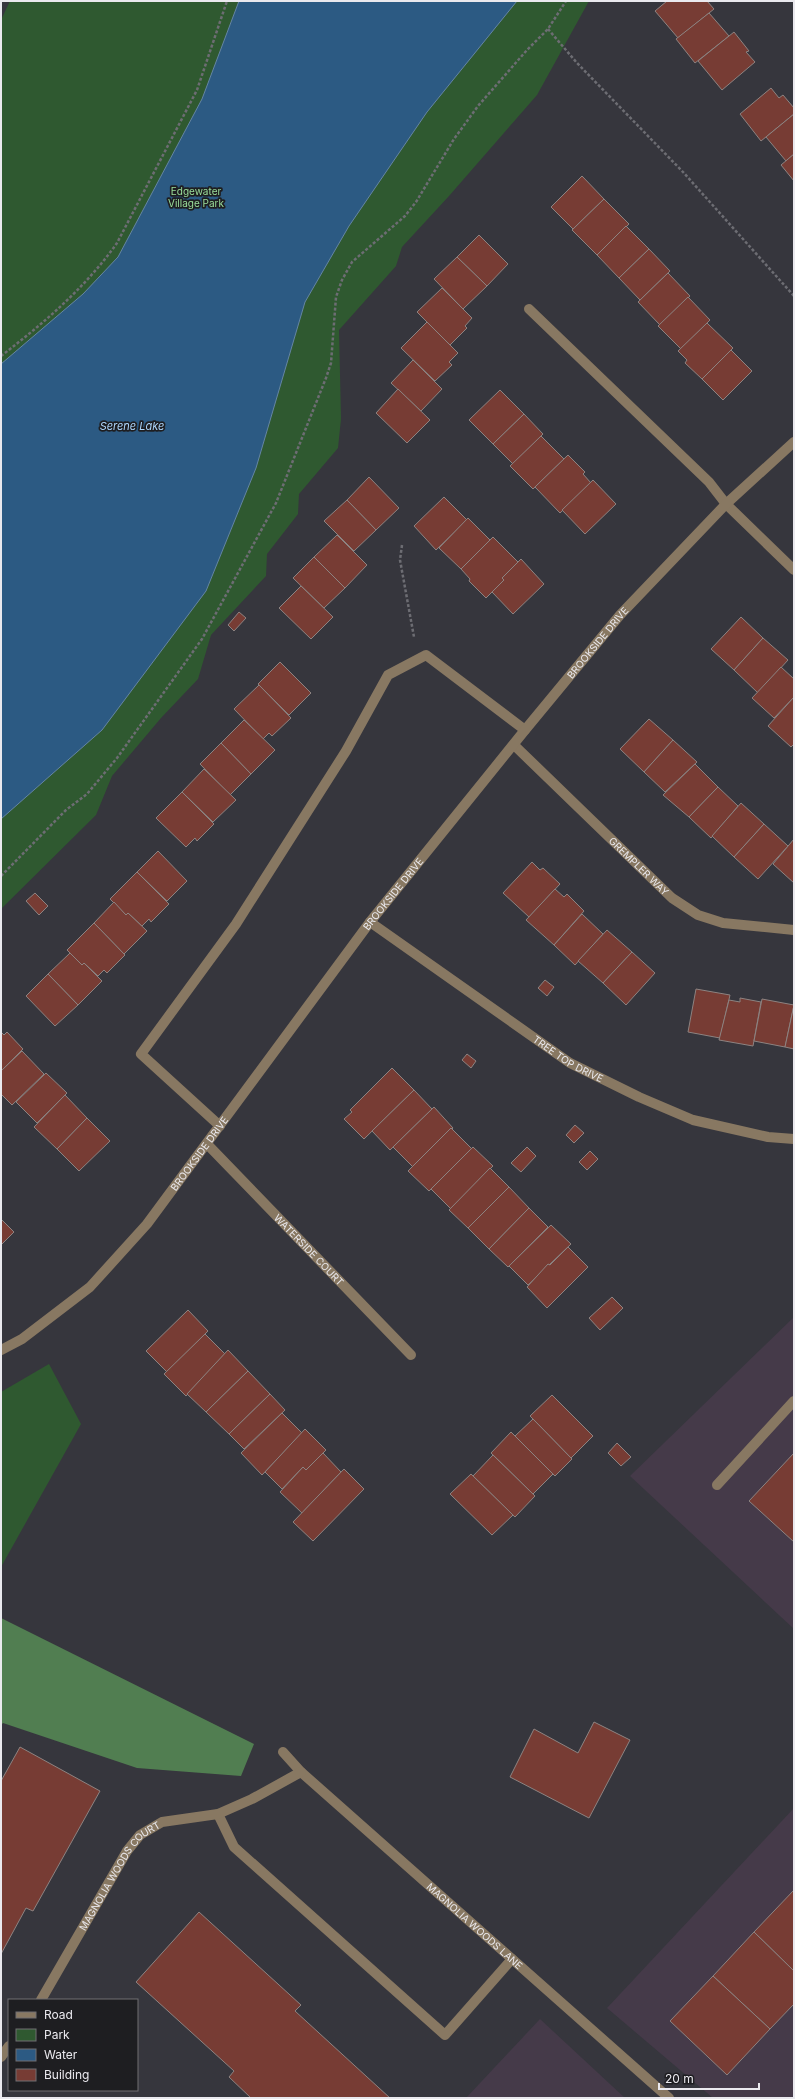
<svg xmlns="http://www.w3.org/2000/svg" width="795" height="2099" font-family="Inter,sans-serif">
	<style>
		.commercial { fill: #453a49 }
		.green { fill: #2f5930 }
		.forest { fill: #517e51 }
		.water { fill: #2c5a83; stroke: #6585a3 }
		.building { fill: #773c34; stroke: #8d8381 }
		.lines { fill: none; stroke-linecap: round; stroke-linejoin: round }
		.path { stroke: #6d6d73; stroke-width: 2.5; stroke-dasharray: 3 2; stroke-linecap: butt }
		.minor { stroke: #887862; stroke-width: 10 }
		.labels { text-anchor: middle; stroke-width: 3.5; stroke-linejoin: round; paint-order: stroke }
		.park-label { font-size: 10px; fill: #9add9a; stroke: #1e1e21 }
		.street-label { font-size: 10px; fill: #eae9ee; stroke: #1e1e21 }
		.water-label { font-size: 11px; font-style: italic; fill: #acd4fa; stroke: #1e1e21 }
	</style>
	<rect width="100%" height="100%" fill="#36363d"/>
	<g class="commercial">
		<polygon points="794,1317 794,1629 630,1476"/>
		<polygon points="794,1808 794,2098 713,2098 607,2008"/>
		<polygon points="540,2019 625,2098 466,2098"/>
	</g>
	<g class="green">
		<polygon points="10,1 589,1 537,95 449,196 402,247 396,266 339,330 341,419 338,448 299,494 298,514 267,554 266,576 211,635 198,679 161,718 112,776 96,815 1,909 1,20"/>
		<polygon points="49,1364 81,1424 1,1567 1,1392"/>
	</g>
	<polygon class="forest" points="1,1618 254,1744 241,1776 137,1768 3,1723 1,1725"/>
	<polygon class="water" points="239,1 517,1 427,112 349,226 305,302 256,468 206,591 102,730 1,819 1,364 83,294 118,257 202,99"/>
	<g class="building">
		<polygon points="667,1 707,1 714,9 678,38 655,11"/>
		<polygon points="709,13 729,36 695,63 676,39"/>
		<polygon points="734,32 749,51 746,52 755,62 722,90 698,61"/>
		<polygon points="771,88 779,98 783,95 794,108 794,114 761,141 740,114"/>
		<polygon points="794,114 794,154 786,161 766,137"/>
		<polygon points="794,154 794,181 781,165"/>
		<polygon points="582,176 604,199 573,229 551,207"/>
		<polygon points="604,199 629,224 597,255 572,230"/>
		<polygon points="626,226 649,249 619,278 597,255"/>
		<polygon points="479,235 508,264 487,286 457,257"/>
		<polygon points="649,249 670,271 640,300 619,278"/>
		<polygon points="457,257 487,286 463,309 434,279"/>
		<polygon points="668,273 690,296 660,325 638,302"/>
		<polygon points="442,288 472,318 465,326 467,328 450,345 417,312"/>
		<polygon points="688,297 710,320 681,349 658,326"/>
		<polygon points="427,322 458,353 449,362 452,365 435,381 401,348"/>
		<polygon points="707,323 733,348 702,379 685,363 687,360 678,351"/>
		<polygon points="731,350 752,371 723,400 702,379"/>
		<polygon points="413,360 442,389 421,411 391,383"/>
		<polygon points="398,389 430,420 407,443 376,413"/>
		<polygon points="500,390 524,414 493,444 469,420"/>
		<polygon points="524,414 543,434 513,464 493,444"/>
		<polygon points="541,436 564,459 533,489 510,466"/>
		<polygon points="568,455 585,472 583,474 591,483 560,513 535,487"/>
		<polygon points="369,477 399,508 376,530 347,500"/>
		<polygon points="593,480 616,504 585,534 562,510"/>
		<polygon points="444,497 467,520 436,550 414,526"/>
		<polygon points="347,500 376,530 354,551 324,521"/>
		<polygon points="468,518 490,540 461,569 439,548"/>
		<polygon points="337,535 367,565 345,588 314,557"/>
		<polygon points="493,537 518,562 502,578 504,580 486,598 469,581 470,579 461,569"/>
		<polygon points="314,557 345,588 324,608 293,578"/>
		<polygon points="521,559 544,584 513,614 492,592 504,580 502,578"/>
		<polygon points="301,586 333,617 311,639 279,608"/>
		<polygon points="239,612 246,618 234,631 228,625"/>
		<polygon points="741,617 763,638 734,670 711,649"/>
		<polygon points="763,638 788,660 758,693 734,670"/>
		<polygon points="280,662 311,693 289,715 258,684"/>
		<polygon points="781,667 794,679 794,697 774,718 752,698"/>
		<polygon points="259,685 291,718 272,736 269,733 263,739 234,709"/>
		<polygon points="794,697 794,744 791,747 768,726"/>
		<polygon points="649,719 673,740 644,772 620,749"/>
		<polygon points="244,720 275,750 251,774 221,743"/>
		<polygon points="673,740 697,762 665,792 644,772"/>
		<polygon points="221,743 251,774 230,795 200,764"/>
		<polygon points="695,764 718,787 689,817 663,795"/>
		<polygon points="204,769 236,800 213,822 182,792"/>
		<polygon points="718,787 738,806 711,838 689,817"/>
		<polygon points="182,792 214,824 197,841 195,838 186,847 156,818"/>
		<polygon points="741,803 764,824 734,857 712,836"/>
		<polygon points="764,824 788,846 758,879 734,857"/>
		<polygon points="794,839 794,883 773,864"/>
		<polygon points="158,851 187,881 167,901 137,872"/>
		<polygon points="532,862 540,870 543,868 560,884 529,917 503,893"/>
		<polygon points="137,872 169,904 151,922 149,919 142,926 128,913 126,915 110,899"/>
		<polygon points="555,889 564,897 567,894 584,911 554,945 526,920"/>
		<polygon points="35,893 48,906 39,915 26,901"/>
		<polygon points="114,902 126,915 128,913 147,931 124,954 94,923"/>
		<polygon points="582,914 603,934 575,965 554,945"/>
		<polygon points="94,923 125,955 107,973 104,970 98,976 84,963 82,965 67,950"/>
		<polygon points="607,930 632,952 603,983 578,961"/>
		<polygon points="632,952 655,973 626,1005 603,983"/>
		<polygon points="70,953 82,965 84,963 102,981 78,1005 48,974"/>
		<polygon points="48,974 78,1005 55,1026 26,996"/>
		<polygon points="545,980 554,987 547,996 538,988"/>
		<polygon points="696,989 730,995 720,1038 688,1032"/>
		<polygon points="740,998 761,1002 753,1046 719,1040 729,1000 740,1002"/>
		<polygon points="762,999 794,1005 785,1047 754,1041"/>
		<polygon points="794,1005 794,1049 785,1047"/>
		<polygon points="1,1032 4,1035 7,1032 23,1049 1,1071"/>
		<polygon points="22,1051 44,1074 12,1105 1,1094 1,1071"/>
		<polygon points="467,1054 476,1061 471,1068 462,1060"/>
		<polygon points="392,1068 414,1090 364,1139 344,1119 352,1112 350,1110"/>
		<polygon points="46,1073 67,1093 37,1123 16,1102"/>
		<polygon points="414,1090 432,1109 390,1150 372,1131"/>
		<polygon points="65,1095 87,1118 57,1149 34,1127"/>
		<polygon points="434,1107 453,1128 413,1167 393,1147"/>
		<polygon points="87,1118 110,1141 79,1171 57,1149"/>
		<polygon points="575,1125 584,1133 574,1143 566,1135"/>
		<polygon points="451,1128 472,1149 429,1191 408,1171"/>
		<polygon points="473,1147 493,1166 451,1209 431,1189"/>
		<polygon points="527,1147 536,1156 521,1172 511,1163"/>
		<polygon points="590,1151 598,1159 587,1170 579,1162"/>
		<polygon points="490,1168 509,1187 468,1228 449,1210"/>
		<polygon points="509,1187 529,1208 489,1249 468,1228"/>
		<polygon points="529,1208 548,1227 508,1267 489,1249"/>
		<polygon points="1,1219 14,1232 1,1245"/>
		<polygon points="551,1225 571,1244 528,1285 509,1266"/>
		<polygon points="568,1247 588,1267 547,1308 527,1287 548,1264 550,1265"/>
		<polygon points="612,1297 623,1308 600,1330 589,1318"/>
		<polygon points="188,1310 208,1331 167,1372 146,1351"/>
		<polygon points="205,1334 225,1354 186,1396 164,1374"/>
		<polygon points="228,1350 248,1371 206,1412 187,1394"/>
		<polygon points="248,1371 270,1394 229,1434 206,1412"/>
		<polygon points="270,1394 285,1410 244,1449 229,1434"/>
		<polygon points="552,1395 593,1436 571,1458 530,1416"/>
		<polygon points="282,1413 302,1433 262,1475 241,1453"/>
		<polygon points="533,1419 572,1459 555,1476 515,1436"/>
		<polygon points="305,1429 326,1450 306,1470 303,1467 282,1489 265,1472"/>
		<polygon points="511,1432 553,1474 533,1494 491,1453"/>
		<polygon points="617,1443 631,1457 621,1466 608,1453"/>
		<polygon points="323,1453 341,1472 302,1513 280,1492 303,1467 306,1470"/>
		<polygon points="794,1453 794,1542 749,1501"/>
		<polygon points="493,1455 535,1496 515,1517 473,1476"/>
		<polygon points="344,1469 364,1489 313,1541 293,1522"/>
		<polygon points="471,1474 513,1515 492,1535 450,1494"/>
		<polygon points="594,1722 630,1740 589,1818 510,1777 534,1729 578,1753"/>
		<polygon points="20,1747 100,1791 33,1911 26,1908 1,1954 1,1781"/>
		<polygon points="794,1890 794,1971 754,1932"/>
		<polygon points="199,1912 301,2005 295,2011 390,2098 251,2098 229,2077 234,2071 136,1982"/>
		<polygon points="754,1932 794,1971 794,2004 770,2029 713,1976"/>
		<polygon points="713,1976 770,2029 727,2075 670,2021"/>
	</g>
	<g class="lines">
		<g class="path">
			<polyline points="548,29 577,63 683,172 794,296"/>
			<path d="M1 356C44 323 86 287 117 243L197 90 227 1"/>
			<polyline points="402,545 400,560 414,637"/>
			<polyline points="1,876 66,810 87,794 117,758 202,639 276,503 326,378 331,363 336,297 342,280 352,262 405,216 416,202 454,139 478,106 527,50 548,29 566,1"/>
		</g>
		<g class="minor">
			<polyline points="529,309 709,482 726,504 794,570"/>
			<path id="s1" d="M514 745 672 898 698 915 723 923 794 930"/>
			<path id="s2" d="M370 922 570 1063 639 1097 693 1120 768 1137 794 1139"/>
			<polyline points="220,1126 141,1054 236,924 346,751 388,675 426,655 525,730"/>
			<path id="s3" d="M207 1144 411 1355"/>
			<path id="s4" d="M1 1350 22 1339 90 1287 147 1224 370 922 525 730 620 615 726 504 794 442"/>
			<polyline points="717,1485 794,1401"/>
			<path id="s5" d="M283 1752 301 1772 669 2098"/>
			<polyline points="218,1814 234,1847 445,2035 512,1959"/>
			<path id="s6" d="M41 2000 127 1851 140 1835 162 1822 218 1814 252 1799 301 1772"/>
			<polyline points="1,2057 9,2046"/>
		</g>
	</g>
	<g class="labels">
		<g class="park-label">
			<text x="196" y="195">Edgewater<tspan x="196" dy="12">Village Park</tspan></text>
		</g>
		<g class="street-label">
			<text dy="4" stroke="none"><textPath href="#s4" startOffset="930">BROOKSIDE DRIVE</textPath></text>
			<text dy="4" stroke="none"><textPath href="#s1" startOffset="174">GREMPLER WAY</textPath></text>
			<text dy="4" stroke="none"><textPath href="#s4" startOffset="606">BROOKSIDE DRIVE</textPath></text>
			<text dy="4" stroke="none"><textPath href="#s2" startOffset="241">TREE TOP DRIVE</textPath></text>
			<text dy="4" stroke="none"><textPath href="#s4" startOffset="282">BROOKSIDE DRIVE</textPath></text>
			<text dy="4" stroke="none"><textPath href="#s3" startOffset="147">WATERSIDE COURT</textPath></text>
			<text dy="4" stroke="none"><textPath href="#s6" startOffset="148">MAGNOLIA WOODS COURT</textPath></text>
			<text dy="4" stroke="none"><textPath href="#s5" startOffset="259">MAGNOLIA WOODS LANE</textPath></text>
		</g>
		<g class="water-label">
			<text x="132" y="430">Serene Lake</text>
		</g>
	</g>
	<rect width="795" height="2099" fill="none" stroke="#eae9ee" stroke-width="4"/>
	<rect x="8" y="1999" width="130" height="92" fill="#1e1e21" stroke="#706f73"/>
	<rect x="16" y="2012" width="20" height="6" fill="#887862" stroke="#706f73"/>
	<text x="44" y="2019" font-size="12" fill="#eae9ee">Road</text>
	<rect x="16" y="2029" width="20" height="12" fill="#2f5930" stroke="#706f73"/>
	<text x="44" y="2039" font-size="12" fill="#eae9ee">Park</text>
	<rect x="16" y="2049" width="20" height="12" fill="#2c5a83" stroke="#706f73"/>
	<text x="44" y="2059" font-size="12" fill="#eae9ee">Water</text>
	<rect x="16" y="2069" width="20" height="12" fill="#773c34" stroke="#706f73"/>
	<text x="44" y="2079" font-size="12" fill="#eae9ee">Building</text>
	<path d="M659 2083v6h100v-6" fill="none" stroke="#eae9ee" stroke-width="2"/>
	<text x="665" y="2083" font-size="12" fill="#eae9ee" stroke="#1e1e21" stroke-width="3" paint-order="stroke">20 m</text>
</svg>
